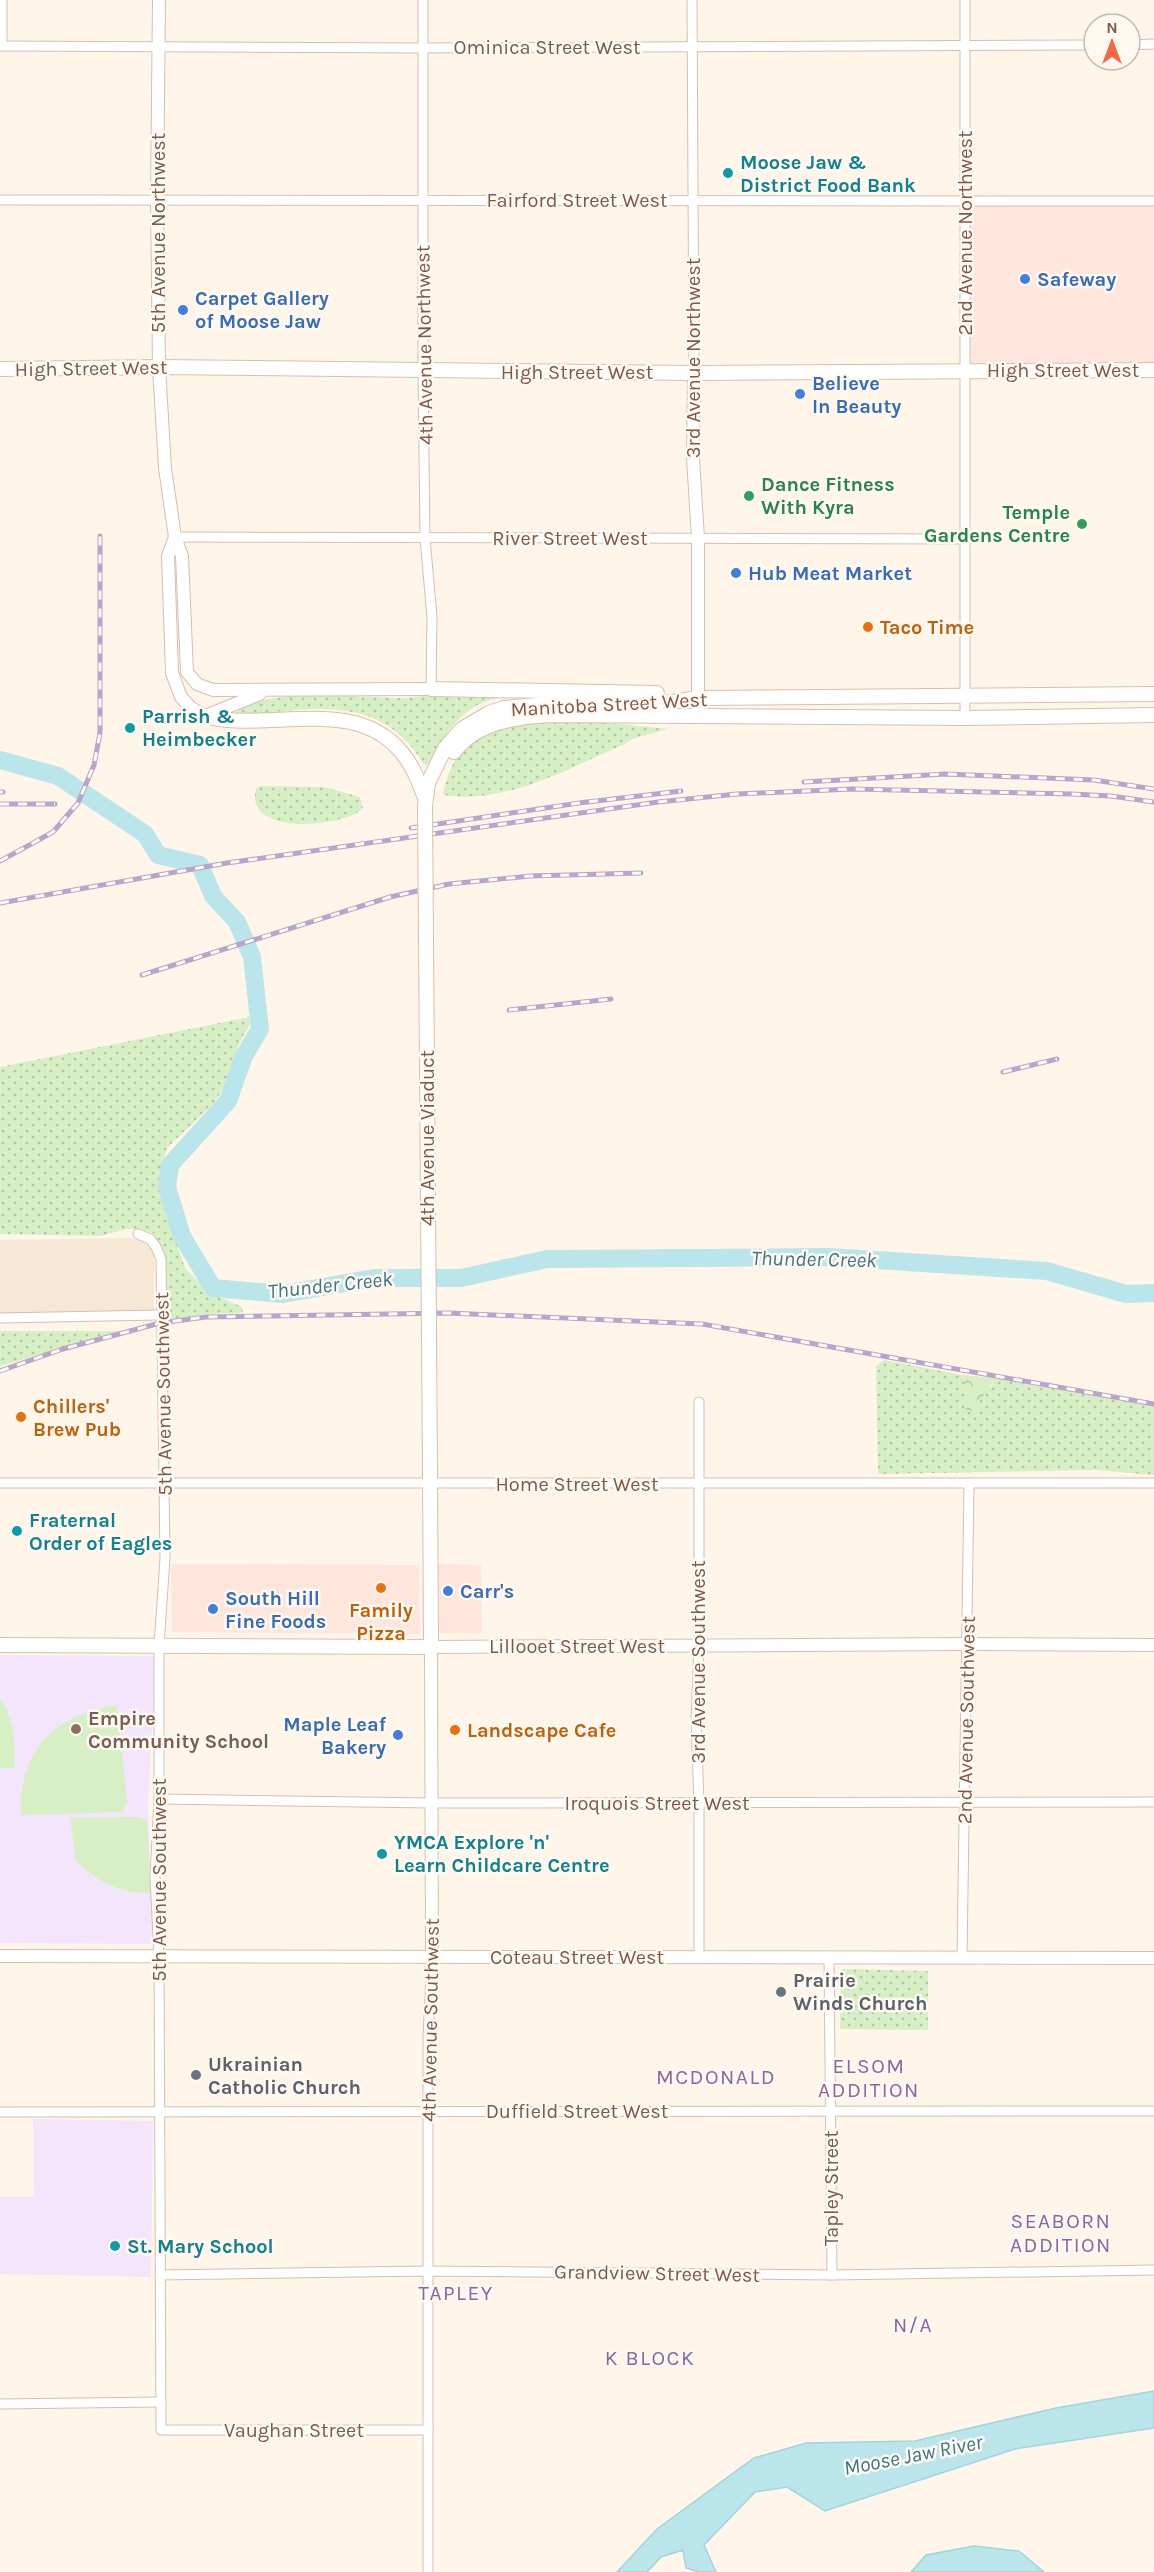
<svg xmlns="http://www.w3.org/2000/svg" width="1154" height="2572" font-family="Karla,sans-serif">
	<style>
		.residential { fill: #f7e8d6 }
		.commercial { fill: #ffe6dc }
		.education { fill: #f3e5fb }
		.green { fill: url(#green-dots) }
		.forest { fill: url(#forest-crowns) }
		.pitch { fill: #d6efc4 }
		.water { fill: #bae5eb; stroke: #9fd5de; stroke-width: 1.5 }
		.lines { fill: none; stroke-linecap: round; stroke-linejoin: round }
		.river { stroke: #bae5eb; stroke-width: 18 }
		.minor-casing { stroke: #d5bfaf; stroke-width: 11 }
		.tertiary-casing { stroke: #d5bfaf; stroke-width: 14 }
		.secondary-casing { stroke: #d9bfab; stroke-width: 16 }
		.minor { stroke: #fff; stroke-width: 9 }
		.tertiary { stroke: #fff; stroke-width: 12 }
		.secondary { stroke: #fff; stroke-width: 14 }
		.rail-casing { stroke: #b9a4cb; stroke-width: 5 }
		.rail { stroke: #fff9f1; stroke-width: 3; stroke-dasharray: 9; stroke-linecap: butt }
		.secondary-bridge-casing { stroke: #d9bfab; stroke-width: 16; stroke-linecap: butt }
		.secondary-bridge { stroke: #fff; stroke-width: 14 }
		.culture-dot { fill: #0f9aa8; stroke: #fff9f1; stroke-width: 2 }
		.shop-dot { fill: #3f7fe0; stroke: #fff9f1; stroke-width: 2 }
		.leisure-dot { fill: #2e9e5b; stroke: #fff9f1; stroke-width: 2 }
		.food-dot { fill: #e8710a; stroke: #fff9f1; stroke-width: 2 }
		.education-dot { fill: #8d6e63; stroke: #fff9f1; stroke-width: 2 }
		.worship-dot { fill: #6b7280; stroke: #fff9f1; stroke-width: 2 }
		.labels { text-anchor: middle; stroke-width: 5; stroke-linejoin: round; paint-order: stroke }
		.street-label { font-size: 20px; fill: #7d5a48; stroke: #fff9f1 }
		.culture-label { font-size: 20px; font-weight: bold; fill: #0d838f; stroke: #fff9f1; text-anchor: start }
		.shop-label { font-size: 20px; font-weight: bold; fill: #366cbe; stroke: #fff9f1; text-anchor: start }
		.leisure-label { font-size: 20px; font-weight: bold; fill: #27864d; stroke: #fff9f1; text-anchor: start }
		.food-label { font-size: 20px; font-weight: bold; fill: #c56008; stroke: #fff9f1; text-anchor: start }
		.education-label { font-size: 20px; font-weight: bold; fill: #785e54; stroke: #fff9f1; text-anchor: start }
		.worship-label { font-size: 20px; font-weight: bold; fill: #5b616d; stroke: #fff9f1; text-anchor: start }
		.water-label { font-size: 21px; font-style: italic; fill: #3a7883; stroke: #fff9f1 }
		.neighbourhood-label { font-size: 21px; letter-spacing: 1.5px; fill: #8b64a0; stroke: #fff9f1 }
	</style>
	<defs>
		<pattern id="green-dots" width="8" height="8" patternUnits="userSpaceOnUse" patternTransform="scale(1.5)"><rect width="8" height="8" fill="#d6efc4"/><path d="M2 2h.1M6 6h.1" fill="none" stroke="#b3c5a1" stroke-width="1.8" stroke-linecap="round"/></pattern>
		<pattern id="forest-crowns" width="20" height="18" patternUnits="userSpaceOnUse" patternTransform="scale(1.5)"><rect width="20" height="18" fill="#d6efc4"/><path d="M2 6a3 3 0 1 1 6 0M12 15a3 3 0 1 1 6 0" fill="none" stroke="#b3c5a1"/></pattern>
	</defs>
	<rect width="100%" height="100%" fill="#fff6e9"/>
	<polygon class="residential" points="129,1238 143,1241 150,1246 154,1254 154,1313 0,1313 0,1240"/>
	<g class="commercial">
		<rect x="965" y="201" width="189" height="169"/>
		<polygon points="171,1564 419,1565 420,1634 172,1632"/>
		<polygon points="438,1564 481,1565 482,1633 439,1633"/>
	</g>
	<g class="education">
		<polygon points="0,1655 156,1656 148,1802 154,1944 0,1943"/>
		<polygon points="33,2119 153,2121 151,2277 0,2274 0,2197 34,2197"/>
	</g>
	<g class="green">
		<path d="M435 692 521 693C509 696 495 697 484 702 457 713 442 740 429 764L424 765C381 689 303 710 230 717 262 687 334 696 375 697 396 698 415 700 435 692Z"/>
		<path d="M528 722 609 723 668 729 632 739 625 744C568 768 507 805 443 795 447 772 459 743 482 734 496 728 513 725 528 722Z"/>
		<path d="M261 786 324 787 360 797 363 808C351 825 243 840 256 788Z"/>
		<polygon points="249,1017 250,1024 239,1044 226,1085 214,1103 167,1148 160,1171 167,1215 185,1268 210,1293 242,1307 243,1313 205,1314 164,1321 163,1249 153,1233 139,1229 126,1229 101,1236 0,1234 0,1067"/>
		<polygon points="0,1331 121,1331 0,1366"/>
		<polygon points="884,1360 963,1375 966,1411 992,1386 994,1378 1154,1406 1154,1475 1097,1470 878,1474 876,1366"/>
		<polygon points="841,1969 928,1971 928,2030 840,2029"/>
	</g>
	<path class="forest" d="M963 1375 994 1378C991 1391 979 1397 976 1409L969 1412 966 1411Z"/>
	<g class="pitch">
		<path d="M0 1699C15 1721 15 1743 14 1768H0Z"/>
		<path d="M117 1705 127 1801 123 1812 21 1815C18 1750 55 1714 117 1705Z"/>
		<path d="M139 1817 147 1821 151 1893C118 1893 100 1883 76 1861L70 1818Z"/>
	</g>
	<g class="water">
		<polygon points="1154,2391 1154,2428 1015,2449 825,2511 787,2487 755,2492 704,2545 716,2572 699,2572 686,2568 683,2550 661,2557 647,2572 617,2572 657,2529 754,2458 806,2443 915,2441 1056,2408"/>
		<polygon points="974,2546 1019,2551 1044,2572 911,2572 926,2555"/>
	</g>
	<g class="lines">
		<polyline class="river" points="0,760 58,776 145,834 158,855 200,865 213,896 237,922 252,957 260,1029 244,1056 228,1101 170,1165 167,1187 182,1236 213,1288 283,1294 374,1278 461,1278 547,1259 829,1257 1047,1271 1126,1294 1154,1293"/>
		<defs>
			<g id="minor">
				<polyline points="2,0 2,46"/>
				<polyline points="423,0 423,371 425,538 432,617 431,689"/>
				<polyline points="692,0 694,373"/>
				<polyline points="965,0 965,718"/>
				<polyline points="1130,45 1154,44"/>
				<polyline points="0,46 423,48 1094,45"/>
				<polyline points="0,200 1154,201"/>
				<polyline points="175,537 966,539"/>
				<polyline points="138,1234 150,1239 156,1247 161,1259 165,1558 159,1646 159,1799 155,1877 159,1956 161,2430 428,2430"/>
				<polyline points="0,1318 160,1315"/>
				<polyline points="699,1402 699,1645 696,1720 699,1803 699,1957"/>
				<polyline points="0,1483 1154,1483"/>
				<polyline points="159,1799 431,1803 1154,1802"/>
				<polyline points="829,1958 832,2275"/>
				<polyline points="962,1958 969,1483"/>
				<polyline points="0,2112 1154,2111"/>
				<polyline points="160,2275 427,2271 832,2275 1154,2270"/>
				<polyline points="0,2404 160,2402"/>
				<polyline points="428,2572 428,2036 432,1957"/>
			</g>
			<g id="tertiary">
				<polyline points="159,0 157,200 159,367 165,468 175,537 182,556 187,672 197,684 213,690 431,689"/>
				<polyline points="694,373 693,458 698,538 698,716"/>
				<polyline points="175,537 168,556 172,673 181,697 191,708 205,716 260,694"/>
				<polyline points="0,1956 1154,1958"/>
				<polyline points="432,1957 431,1647 966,1644 1154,1645"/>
			</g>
			<g id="secondary">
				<polyline points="0,369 159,367 694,373 1154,370"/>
				<polyline points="431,689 657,693"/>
				<path d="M205 716C267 733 355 694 402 753 413 766 419 782 425 798"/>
				<path d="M454 752C475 723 515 717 549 715L965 718 1154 715"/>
				<polyline points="425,806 428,783 445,748 462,729 489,713 504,708 560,703 672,702 698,698 1154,694"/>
				<polyline points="0,1645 431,1647 430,1469"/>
			</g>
		</defs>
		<use href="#minor" class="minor-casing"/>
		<use href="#tertiary" class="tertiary-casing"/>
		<use href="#secondary" class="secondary-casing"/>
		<use href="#minor" class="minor"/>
		<use href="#tertiary" class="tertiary"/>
		<use href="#secondary" class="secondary"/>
		<defs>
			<g id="rail">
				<polyline points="804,782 945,774 1094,780 1154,789"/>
				<polyline points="0,792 3,792"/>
				<polyline points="0,804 55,804"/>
				<polyline points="411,828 579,803 681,791"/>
				<polyline points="0,861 53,832 78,803 94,765 100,733 100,536"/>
				<polyline points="0,903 227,863 658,802 737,794 852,789 1071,794 1111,796 1154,802"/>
				<polyline points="142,975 390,897 449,884 530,876 641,873"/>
				<polyline points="509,1010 611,999"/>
				<polyline points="1003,1072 1057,1059"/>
				<polyline points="0,1371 63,1349 160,1323 206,1317 449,1313 702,1324 1154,1404"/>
			</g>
		</defs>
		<use href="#rail" class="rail-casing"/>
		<use href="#rail" class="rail"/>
		<defs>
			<polyline id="secondary-bridge" points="425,806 430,1469"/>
		</defs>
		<use href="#secondary-bridge" class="secondary-bridge-casing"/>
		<use href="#secondary-bridge" class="secondary-bridge"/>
	</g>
	<g class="culture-dot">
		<circle cx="728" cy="173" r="6"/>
		<circle cx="130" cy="728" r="6"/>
		<circle cx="17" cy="1531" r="6"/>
		<circle cx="382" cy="1854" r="6"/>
		<circle cx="115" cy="2246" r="6"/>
	</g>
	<g class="shop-dot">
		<circle cx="1025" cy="279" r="6"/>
		<circle cx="183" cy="310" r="6"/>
		<circle cx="800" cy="394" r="6"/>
		<circle cx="736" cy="573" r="6"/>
		<circle cx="448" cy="1591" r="6"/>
		<circle cx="213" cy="1609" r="6"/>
		<circle cx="398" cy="1735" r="6"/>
	</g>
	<g class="leisure-dot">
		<circle cx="749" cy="496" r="6"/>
		<circle cx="1082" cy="524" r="6"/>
	</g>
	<g class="food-dot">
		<circle cx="868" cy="627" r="6"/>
		<circle cx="21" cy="1417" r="6"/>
		<circle cx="381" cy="1588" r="6"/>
		<circle cx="455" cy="1730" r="6"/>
	</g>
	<circle class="education-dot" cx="76" cy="1729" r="6"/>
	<g class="worship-dot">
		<circle cx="781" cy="1992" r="6"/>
		<circle cx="196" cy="2075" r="6"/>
	</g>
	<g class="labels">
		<g class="street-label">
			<text x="547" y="54">Ominica Street West</text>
			<text x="577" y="207">Fairford Street West</text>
			<text transform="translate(158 233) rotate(-90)" y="7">5th Avenue Northwest</text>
			<text transform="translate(965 233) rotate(-90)" y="7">2nd Avenue Northwest</text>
			<text transform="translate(424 345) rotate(-91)" y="7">4th Avenue Northwest</text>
			<text transform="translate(693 358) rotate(-90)" y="7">3rd Avenue Northwest</text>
			<text transform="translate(91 368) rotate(-1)" y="7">High Street West</text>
			<text x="1063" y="377">High Street West</text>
			<text x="577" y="379">High Street West</text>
			<text x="570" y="545">River Street West</text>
			<text transform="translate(609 704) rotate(-3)" y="7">Manitoba Street West</text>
			<text transform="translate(427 1138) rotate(-90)" y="7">4th Avenue Viaduct</text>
			<text transform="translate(163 1394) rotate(-91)" y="7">5th Avenue Southwest</text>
			<text x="577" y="1491">Home Street West</text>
			<text x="577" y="1653">Lillooet Street West</text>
			<text transform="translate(698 1662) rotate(-90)" y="7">3rd Avenue Southwest</text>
			<text transform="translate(966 1720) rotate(-89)" y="7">2nd Avenue Southwest</text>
			<text x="657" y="1810">Iroquois Street West</text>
			<text transform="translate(159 1880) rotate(-90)" y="7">5th Avenue Southwest</text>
			<text x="577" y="1964">Coteau Street West</text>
			<text transform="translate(430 2020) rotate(-89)" y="7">4th Avenue Southwest</text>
			<text x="577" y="2118">Duffield Street West</text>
			<text transform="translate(831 2188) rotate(-90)" y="7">Tapley Street</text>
			<text transform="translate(657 2273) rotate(1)" y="7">Grandview Street West</text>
			<text x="294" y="2437">Vaughan Street</text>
		</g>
		<g class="culture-label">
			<text x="740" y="169">Moose Jaw &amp;<tspan x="740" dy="23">District Food Bank</tspan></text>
			<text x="142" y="723">Parrish &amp;<tspan x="142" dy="23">Heimbecker</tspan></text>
			<text x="29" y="1527">Fraternal<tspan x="29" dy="23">Order of Eagles</tspan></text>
			<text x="394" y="1849">YMCA Explore 'n'<tspan x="394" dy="23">Learn Childcare Centre</tspan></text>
			<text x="127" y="2253">St. Mary School</text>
		</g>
		<g class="shop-label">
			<text x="1037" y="286">Safeway</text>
			<text x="195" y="305">Carpet Gallery<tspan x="195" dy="23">of Moose Jaw</tspan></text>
			<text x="812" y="390">Believe<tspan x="812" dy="23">In Beauty</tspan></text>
			<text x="748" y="580">Hub Meat Market</text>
			<text x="460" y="1598">Carr's</text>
			<text x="225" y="1605">South Hill<tspan x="225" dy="23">Fine Foods</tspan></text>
			<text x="386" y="1731" text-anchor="end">Maple Leaf<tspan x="386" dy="23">Bakery</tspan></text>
		</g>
		<g class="leisure-label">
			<text x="761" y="491">Dance Fitness<tspan x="761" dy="23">With Kyra</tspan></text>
			<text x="1070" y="519" text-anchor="end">Temple<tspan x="1070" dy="23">Gardens Centre</tspan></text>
		</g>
		<g class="food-label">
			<text x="880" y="634">Taco Time</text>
			<text x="33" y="1413">Chillers'<tspan x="33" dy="23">Brew Pub</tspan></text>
			<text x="381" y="1617" text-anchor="middle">Family<tspan x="381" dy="23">Pizza</tspan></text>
			<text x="467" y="1737">Landscape Cafe</text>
		</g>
		<g class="education-label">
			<text x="88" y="1725">Empire<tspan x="88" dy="23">Community School</tspan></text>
		</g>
		<g class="worship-label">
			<text x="793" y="1987">Prairie<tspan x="793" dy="23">Winds Church</tspan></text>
			<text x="208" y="2071">Ukrainian<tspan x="208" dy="23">Catholic Church</tspan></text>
		</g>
		<g class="water-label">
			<text transform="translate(814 1259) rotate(1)" y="7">Thunder Creek</text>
			<text transform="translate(330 1285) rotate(-6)" y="7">Thunder Creek</text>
			<text transform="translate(913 2455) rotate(-11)" y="7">Moose Jaw River</text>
		</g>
		<g class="neighbourhood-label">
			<text x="869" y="2073">ELSOM<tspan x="869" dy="24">ADDITION</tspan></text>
			<text x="716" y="2084">MCDONALD</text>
			<text x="1061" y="2228">SEABORN<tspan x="1061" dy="24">ADDITION</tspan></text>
			<text x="456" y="2300">TAPLEY</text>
			<text x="913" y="2332">N/A</text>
			<text x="650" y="2365">K BLOCK</text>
		</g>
	</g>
	<g transform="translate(1112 42)"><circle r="28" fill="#fff9f1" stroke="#cbb9ad" stroke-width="1.5"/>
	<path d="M0-4.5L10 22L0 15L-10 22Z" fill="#f56742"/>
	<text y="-9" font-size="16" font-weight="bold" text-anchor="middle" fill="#7d5a48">N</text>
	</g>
</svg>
